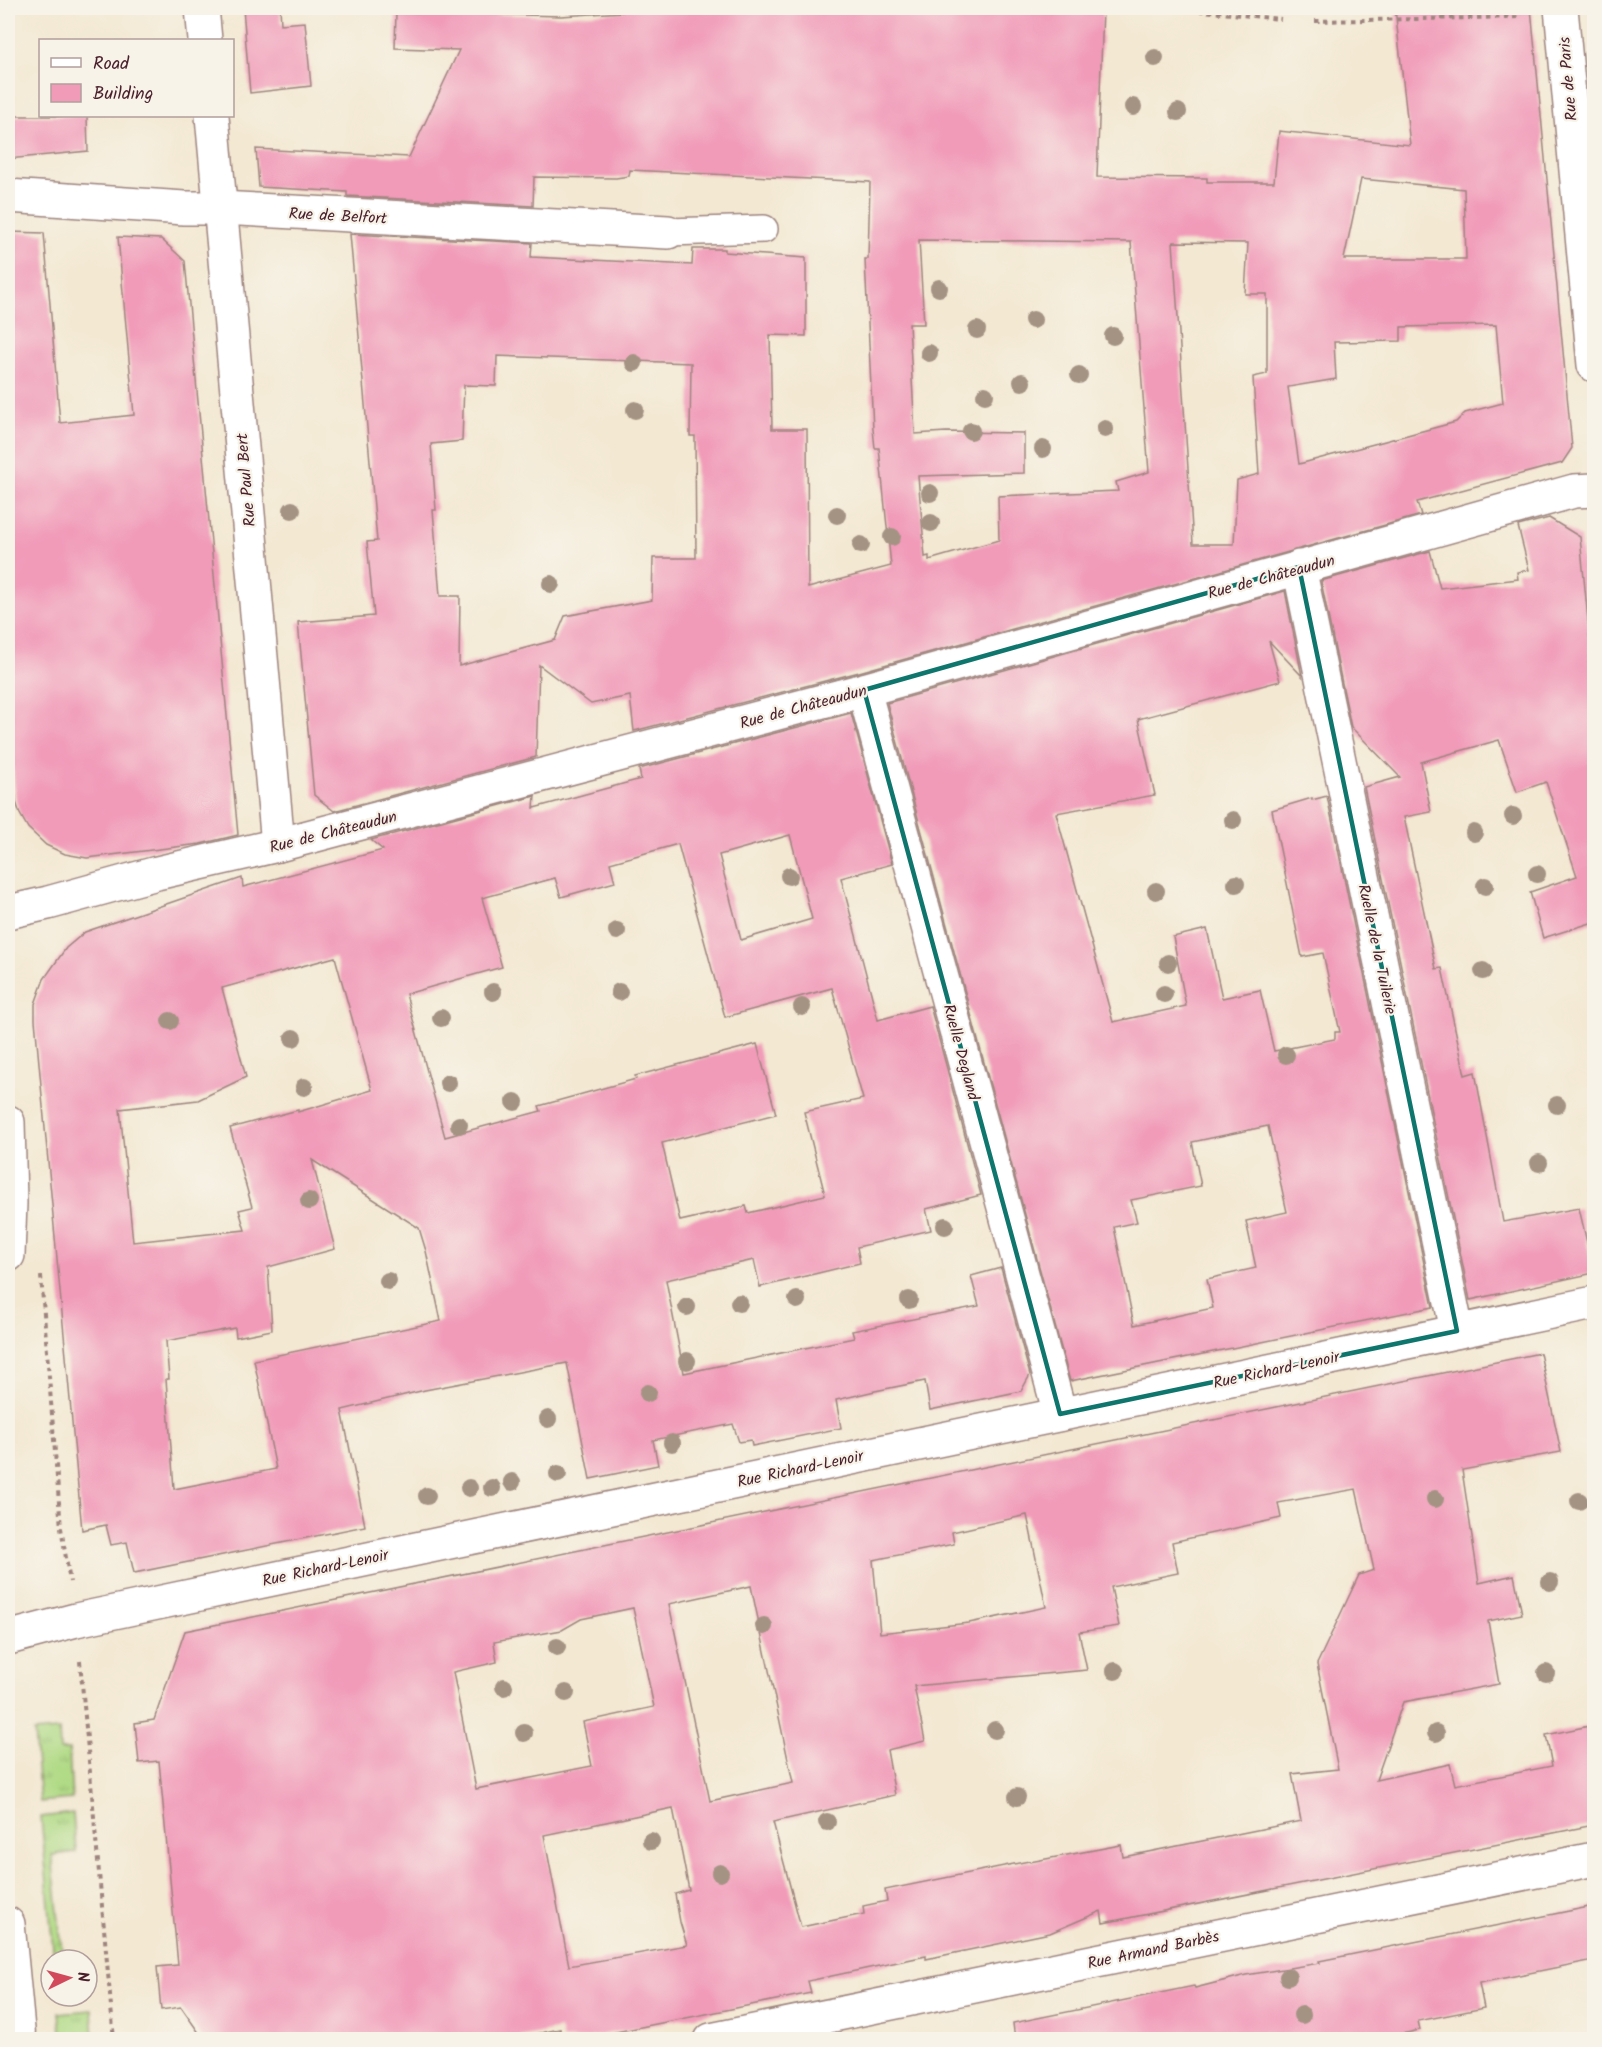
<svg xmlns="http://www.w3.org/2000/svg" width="1602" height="2047" font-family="Kalam,sans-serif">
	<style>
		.grass { fill: url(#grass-tufts); stroke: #7d7c58; stroke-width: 1.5 }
		.building { fill: #f19bb9; fill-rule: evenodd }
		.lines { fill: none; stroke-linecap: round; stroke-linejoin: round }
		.lane-casing { stroke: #9e847e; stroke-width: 30 }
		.street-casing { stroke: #9e847e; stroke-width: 36 }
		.secondary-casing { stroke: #9e847e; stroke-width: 36 }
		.primary-casing { stroke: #9e847e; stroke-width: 36 }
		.path { stroke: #9e847e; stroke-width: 4; stroke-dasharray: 4.5 4.5; stroke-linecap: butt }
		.lane { stroke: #fff; stroke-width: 27 }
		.street { stroke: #fff; stroke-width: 33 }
		.secondary { stroke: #fff; stroke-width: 33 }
		.primary { stroke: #fff; stroke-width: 33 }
		.tree { fill: #a49383 }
		.marked { fill: none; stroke: #0f766e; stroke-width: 4.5; stroke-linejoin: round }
		.labels { text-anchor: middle; stroke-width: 4.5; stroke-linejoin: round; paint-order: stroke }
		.street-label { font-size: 16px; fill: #4a1f2b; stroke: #f7f3e8 }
	</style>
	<defs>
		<pattern id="grass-tufts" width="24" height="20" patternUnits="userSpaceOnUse" patternTransform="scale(1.5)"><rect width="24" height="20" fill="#b0da85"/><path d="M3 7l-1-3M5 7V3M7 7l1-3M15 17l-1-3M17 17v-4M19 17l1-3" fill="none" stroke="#99bb73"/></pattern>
	</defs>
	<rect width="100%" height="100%" fill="#f7f3e8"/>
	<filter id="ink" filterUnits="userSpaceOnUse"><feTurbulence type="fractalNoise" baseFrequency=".0167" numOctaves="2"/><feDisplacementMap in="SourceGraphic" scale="12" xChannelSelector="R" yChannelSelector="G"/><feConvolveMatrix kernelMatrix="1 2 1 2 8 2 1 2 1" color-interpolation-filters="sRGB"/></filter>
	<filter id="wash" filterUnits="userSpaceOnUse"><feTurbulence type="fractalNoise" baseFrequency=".008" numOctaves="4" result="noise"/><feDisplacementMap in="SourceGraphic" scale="24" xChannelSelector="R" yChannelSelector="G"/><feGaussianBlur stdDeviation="1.35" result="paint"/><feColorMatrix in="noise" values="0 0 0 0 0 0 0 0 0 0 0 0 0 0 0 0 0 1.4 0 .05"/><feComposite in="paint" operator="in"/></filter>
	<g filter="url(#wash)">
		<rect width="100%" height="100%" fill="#f3e8d2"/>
		<g class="grass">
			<polygon points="59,1730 60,1750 69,1750 72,1799 40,1802 34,1732"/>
			<polygon points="73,1813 76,1852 52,1855 63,1960 54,1960 41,1817"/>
			<polygon points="92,2010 94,2039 62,2039 59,2013"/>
		</g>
		<g id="blocks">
			<g class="building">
				<polygon points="243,8 280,8 281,24 305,22 311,86 250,93"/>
				<path d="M627 8H1103L1097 177 1207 178V182H1274L1279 131 1410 145 1395 8H1531L1572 448 1562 463 1417 502 1421 515 859 672 634 731 630 696 591 704 539 665 536 757 334 811 314 795 298 622 374 616 367 542 377 541 350 234 532 243 531 257 692 265 693 249H725V252L806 258V336L770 335 772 429H807L808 588 891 566 879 448H875L873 429 865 259H868L870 182 630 170 629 176 616 178 534 177 533 206 347 196V192L259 187 256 149 409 157 459 50 395 48 396 12 561 16 622 12ZM1361 179 1464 189 1466 259H1344ZM919 240 1131 242 1149 472 1116 482 1118 491 998 496 999 540 929 560V556L925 557 918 476 1024 473V433L946 432 915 434 909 324H924ZM1173 242 1248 243 1245 294H1267V374L1253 377 1259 474 1237 480 1234 544H1193ZM1496 325 1503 403 1465 413 1456 422 1299 464 1288 387 1336 379 1334 342 1401 341V327ZM497 356 691 363 690 436H695L696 558H653L652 600 565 616 555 640 459 666 460 596H440L433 510H436L431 444 462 441 464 385 496 386Z"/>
				<polygon points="8,116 87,116 88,151 8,159"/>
				<polygon points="8,232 44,233 60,423 134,415 118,237 161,239 185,261 238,835 200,844 87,858 65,854 46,845 28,828 20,814 16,802 8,716"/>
				<polygon points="1549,518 1580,537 1594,683 1594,922 1543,938 1530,892 1577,876 1546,782 1517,792 1499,740 1421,762 1431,812 1404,817 1436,969 1442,968 1465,1075 1475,1072 1503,1222 1579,1208 1594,1273 1470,1300 1364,787 1400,777 1351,727 1321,581 1430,551 1440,588 1518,579 1517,572 1529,570 1518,526"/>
				<path d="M1285 591 1302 676 1269 641 1280 681 1138 719 1155 795 1056 813 1113 1022 1186 1006 1173 937 1207 929 1222 998 1260 990 1274 1051 1335 1039V1032H1340L1323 953 1302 957 1272 810 1312 798V800L1327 796 1433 1307 1070 1381 887 703ZM1268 1126 1287 1212 1246 1221 1256 1268 1207 1279 1213 1308 1134 1325 1114 1227 1137 1222 1131 1200 1201 1186 1192 1142Z"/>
				<path d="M851 713 892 864 841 878 878 1020 930 1006 981 1195 926 1209 931 1230 857 1247 860 1263 760 1287 754 1260 666 1280 684 1373 854 1338 852 1331 979 1306 971 1276 1001 1268 1030 1375 1021 1391 930 1410 925 1381 875 1391 836 1400 841 1428 752 1446 751 1440 739 1442 733 1424 653 1440 658 1465 590 1479 567 1363 425 1390 342 1410 365 1526 134 1573 127 1542 111 1545 106 1525 82 1530 35 1020V1004L44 979 66 948 85 932 242 878 243 887 383 850 371 840 535 796 534 808 641 779 639 769ZM790 835 812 919 741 940 719 855ZM678 844 725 1017 832 988 863 1099 804 1112 825 1195 748 1213 746 1206 680 1221 662 1143 776 1114 757 1044 635 1076 636 1079 539 1106 541 1111 445 1137 406 994 502 967 482 898 555 878 561 897 615 882 610 863ZM335 957 372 1090 298 1112V1110L230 1128 252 1207 239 1210 245 1230 133 1242 120 1109 198 1100 246 1077 222 988ZM312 1160 419 1228 426 1251 441 1321 254 1360 276 1469 174 1489 166 1379H169L166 1341 235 1328 236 1337 272 1330 268 1267 335 1249Z"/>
				<path d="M1540 1353 1561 1452 1462 1470 1479 1583 1514 1575 1522 1614 1488 1621 1499 1684 1403 1702 1376 1780 1450 1764 1455 1785 1552 1766 1546 1735 1594 1725V1825L1103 1923 1101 1911 1050 1933 926 1959V1956L808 1981 811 1993 576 2040H563L560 2029 507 2040H204L181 2007 161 2010 157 1967 178 1965 159 1761 139 1763 135 1723 154 1720 185 1631ZM1356 1489 1374 1570 1359 1575 1317 1664 1338 1769 1292 1774 1301 1821 1123 1857 1121 1845 1030 1862 1029 1861 885 1890 887 1901 863 1906 864 1914 801 1927 773 1822 895 1795 887 1750 925 1741 914 1686 1087 1670 1079 1632 1119 1626 1111 1587 1178 1573 1172 1542 1281 1518 1278 1503ZM1027 1515 1046 1607 969 1623 880 1633 873 1560 954 1544 952 1532ZM751 1586 793 1783 710 1801 669 1604ZM633 1608 654 1707 583 1722 592 1766 476 1789 453 1672 497 1662 494 1642 562 1630 581 1619ZM673 1808 689 1890 675 1894 680 1922 687 1945 569 1966 544 1835Z"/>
				<polygon points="1594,1906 1594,1960 1479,1983 1484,2008 1418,2021 1420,2030 1374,2040 1015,2040 1013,2023 1194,1986 1195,1988 1246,1975 1320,1963 1319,1961"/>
			</g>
		</g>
	</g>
	<g filter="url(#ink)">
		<use href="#blocks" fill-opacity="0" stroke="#9e847e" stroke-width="1.5"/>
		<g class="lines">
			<defs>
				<polyline id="lane" points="668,232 764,229"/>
				<g id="street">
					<polyline points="8,196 184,208 220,208 668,232"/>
					<polyline points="1299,567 1457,1331"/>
					<polyline points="864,690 1060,1414"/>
					<polyline points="8,1638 76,1620 1594,1303"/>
					<polyline points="711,2040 1594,1859"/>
				</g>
				<g id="secondary">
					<polyline points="202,8 205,40"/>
					<polyline points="1561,8 1594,365"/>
					<polyline points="212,116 278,845"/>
					<polyline points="8,912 48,903 157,873 278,845 864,690 1574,491 1594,490"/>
				</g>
				<g id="primary">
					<polyline points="8,1122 10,1203 8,1255"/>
					<polyline points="8,1924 19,2040"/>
				</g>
			</defs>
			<use href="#lane" class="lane-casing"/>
			<use href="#street" class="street-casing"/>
			<use href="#secondary" class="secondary-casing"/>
			<use href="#primary" class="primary-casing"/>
			<g class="path">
				<polyline points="1172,8 1281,19"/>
				<polyline points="1315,21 1522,17"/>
				<polyline points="41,1276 61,1528 70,1582"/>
				<polyline points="80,1661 114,2040"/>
			</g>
			<use href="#lane" class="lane"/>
			<use href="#street" class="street"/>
			<use href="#secondary" class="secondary"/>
			<use href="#primary" class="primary"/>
		</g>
		<g class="tree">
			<circle cx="1155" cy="58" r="9"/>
			<circle cx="1133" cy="107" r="9"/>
			<circle cx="1178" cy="112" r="9"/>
			<circle cx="939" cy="288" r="9"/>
			<circle cx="1033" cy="320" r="9"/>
			<circle cx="977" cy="330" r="9"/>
			<circle cx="1113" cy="336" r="9"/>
			<circle cx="929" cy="353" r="9"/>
			<circle cx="634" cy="363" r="9"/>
			<circle cx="1079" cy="375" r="9"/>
			<circle cx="1022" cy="382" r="9"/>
			<circle cx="985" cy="395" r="9"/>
			<circle cx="635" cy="410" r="9"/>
			<circle cx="1105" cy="429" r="9"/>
			<circle cx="971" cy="431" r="9"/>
			<circle cx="1043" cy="449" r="9"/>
			<circle cx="930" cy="493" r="9"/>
			<circle cx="292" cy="510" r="9"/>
			<circle cx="837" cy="515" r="9"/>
			<circle cx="931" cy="523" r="9"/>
			<circle cx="892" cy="537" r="9"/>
			<circle cx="861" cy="545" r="9"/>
			<circle cx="551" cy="584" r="9"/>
			<circle cx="1513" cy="816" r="9"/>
			<circle cx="1233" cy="820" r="9"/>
			<circle cx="1474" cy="833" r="9"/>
			<circle cx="1537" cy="874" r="9"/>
			<circle cx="789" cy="876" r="9"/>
			<circle cx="1236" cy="884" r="9"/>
			<circle cx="1485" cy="886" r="9"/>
			<circle cx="1156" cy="891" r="9"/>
			<circle cx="617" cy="931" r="9"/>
			<circle cx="1168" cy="963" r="9"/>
			<circle cx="1483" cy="971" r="9"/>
			<circle cx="493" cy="992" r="9"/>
			<circle cx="619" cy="992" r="9"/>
			<circle cx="1164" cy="994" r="9"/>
			<circle cx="802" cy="1007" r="9"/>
			<circle cx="441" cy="1018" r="9"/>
			<circle cx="170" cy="1021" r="9"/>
			<circle cx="293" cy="1038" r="9"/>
			<circle cx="1286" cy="1055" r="9"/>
			<circle cx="448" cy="1083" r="9"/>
			<circle cx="304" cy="1087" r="9"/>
			<circle cx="515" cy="1102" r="9"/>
			<circle cx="1557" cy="1105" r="9"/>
			<circle cx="459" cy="1125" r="9"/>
			<circle cx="1539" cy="1163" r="9"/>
			<circle cx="309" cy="1201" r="9"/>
			<circle cx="945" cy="1226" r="9"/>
			<circle cx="388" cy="1281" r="9"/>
			<circle cx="797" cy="1300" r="9"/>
			<circle cx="909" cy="1300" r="9"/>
			<circle cx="739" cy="1303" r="9"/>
			<circle cx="687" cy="1307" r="9"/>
			<circle cx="687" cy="1361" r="9"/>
			<circle cx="648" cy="1393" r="9"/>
			<circle cx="548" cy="1419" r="9"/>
			<circle cx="672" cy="1443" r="9"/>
			<circle cx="558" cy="1474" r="9"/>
			<circle cx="512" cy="1482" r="9"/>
			<circle cx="469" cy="1488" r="9"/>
			<circle cx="492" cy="1488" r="9"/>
			<circle cx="427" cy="1496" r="9"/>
			<circle cx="1435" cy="1499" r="9"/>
			<circle cx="1579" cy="1501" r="9"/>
			<circle cx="1550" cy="1582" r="9"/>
			<circle cx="764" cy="1626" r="9"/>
			<circle cx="557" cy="1647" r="9"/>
			<circle cx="1115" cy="1671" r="9"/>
			<circle cx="1546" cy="1673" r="9"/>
			<circle cx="504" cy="1687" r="9"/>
			<circle cx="566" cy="1693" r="9"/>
			<circle cx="995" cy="1730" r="9"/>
			<circle cx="524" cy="1733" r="9"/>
			<circle cx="1436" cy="1733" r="9"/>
			<circle cx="1017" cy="1797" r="9"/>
			<circle cx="827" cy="1822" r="9"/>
			<circle cx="651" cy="1841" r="9"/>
			<circle cx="720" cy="1873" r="9"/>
			<circle cx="1288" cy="1977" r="9"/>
			<circle cx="1302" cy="2015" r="9"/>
		</g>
	</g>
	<path class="marked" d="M1299 567 1457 1331 1060 1414 864 690Z"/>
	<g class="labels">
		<g class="street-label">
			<text transform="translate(1567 79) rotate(-95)" y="6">Rue de Paris</text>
			<text transform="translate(338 215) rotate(3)" y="6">Rue de Belfort</text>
			<text transform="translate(245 480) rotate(-95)" y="6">Rue Paul Bert</text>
			<text transform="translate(1271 576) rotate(-15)" y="6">Rue de Châteaudun</text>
			<text transform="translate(803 706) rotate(-15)" y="6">Rue de Châteaudun</text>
			<text transform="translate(333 831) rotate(-14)" y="6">Rue de Châteaudun</text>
			<text transform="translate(1378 949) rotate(78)" y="6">Ruelle de la Tuilerie</text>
			<text transform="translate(962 1052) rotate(75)" y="6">Ruelle Degland</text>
			<text transform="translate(1276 1369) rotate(-12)" y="6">Rue Richard-Lenoir</text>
			<text transform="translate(800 1468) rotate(-12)" y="6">Rue Richard-Lenoir</text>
			<text transform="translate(325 1567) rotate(-12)" y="6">Rue Richard-Lenoir</text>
			<text transform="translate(1153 1949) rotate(-12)" y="6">Rue Armand Barbès</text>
		</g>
	</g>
	<rect width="1602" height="2047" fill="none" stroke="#f7f3e8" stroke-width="30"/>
	<rect x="39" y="39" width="195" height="78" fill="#f7f3e8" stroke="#b29e9c" stroke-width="1.5"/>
	<rect x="51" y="58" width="30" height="9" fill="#ffffff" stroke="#b29e9c" stroke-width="1.5"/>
	<text x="93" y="69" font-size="18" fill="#4a1f2b">Road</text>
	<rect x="51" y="84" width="30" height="18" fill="#f19bb9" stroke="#b29e9c" stroke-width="1.5"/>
	<text x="93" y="99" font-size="18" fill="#4a1f2b">Building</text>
	<g transform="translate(69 1978) rotate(85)"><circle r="28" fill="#f7f3e8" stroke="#b29e9c" stroke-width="1.5"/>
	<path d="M0-4.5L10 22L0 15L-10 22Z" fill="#d1495b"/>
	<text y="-9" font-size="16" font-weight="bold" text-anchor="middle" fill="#4a1f2b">N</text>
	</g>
</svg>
